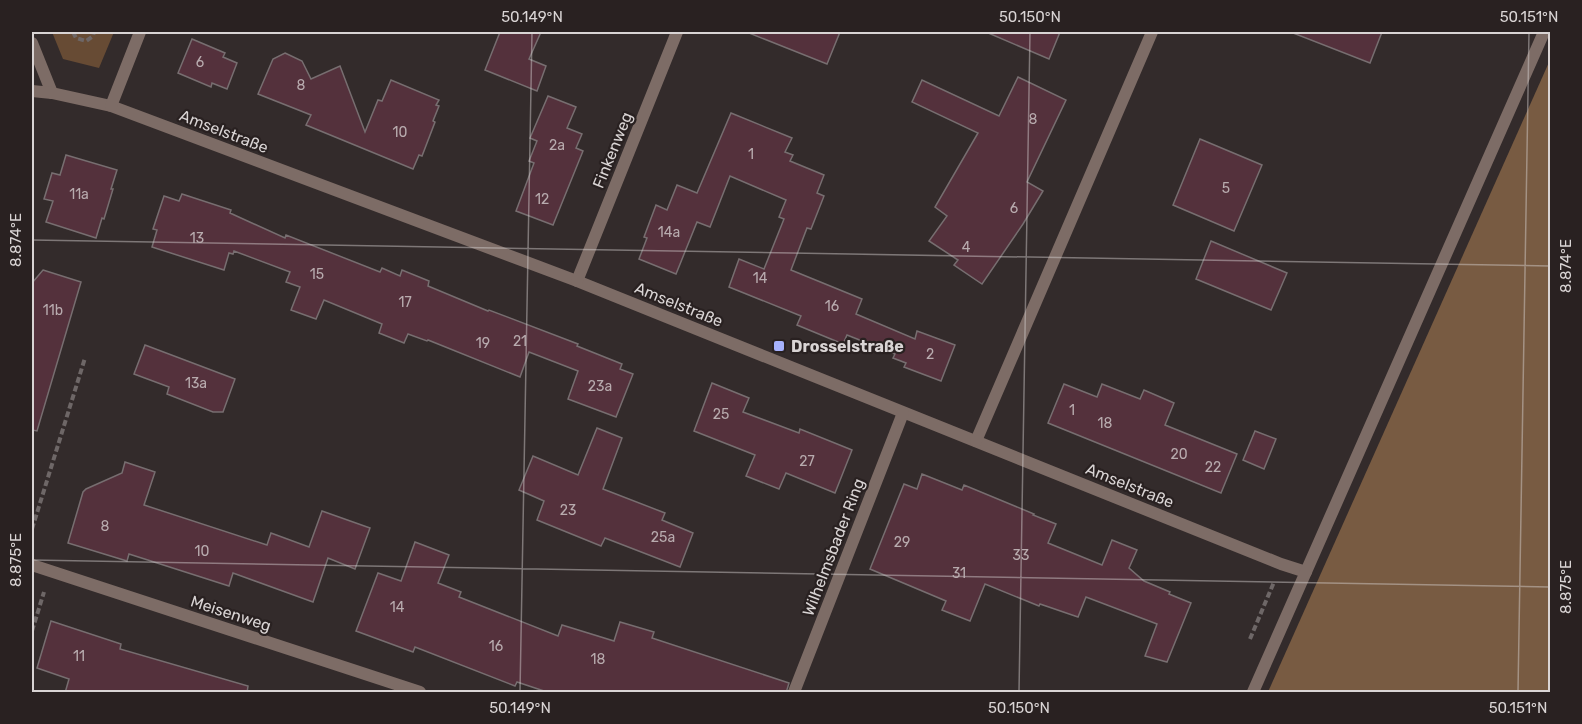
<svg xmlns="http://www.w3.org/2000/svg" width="1582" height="724" font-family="Rubik,sans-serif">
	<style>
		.green { fill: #674b34 }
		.forest { fill: #785b42 }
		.building { fill: #54313c; stroke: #776e70; stroke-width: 1.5 }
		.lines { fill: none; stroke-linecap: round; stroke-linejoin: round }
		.path { stroke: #6e6767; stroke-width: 4; stroke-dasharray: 6 3; stroke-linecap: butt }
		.minor { stroke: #7d6c66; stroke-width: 12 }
		.tertiary { stroke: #7d6c66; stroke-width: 12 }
		.ticks { fill: none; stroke: #d9d4d4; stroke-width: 1.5; stroke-opacity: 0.45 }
		.poi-dot { fill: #a6b1fc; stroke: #292121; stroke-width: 2 }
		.labels { text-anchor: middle; stroke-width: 4.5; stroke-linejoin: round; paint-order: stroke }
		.number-label { font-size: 14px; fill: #b8abae }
		.street-label { font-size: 16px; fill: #d9d4d4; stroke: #292121 }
		.poi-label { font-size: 16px; font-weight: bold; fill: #d9d4d4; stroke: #292121; text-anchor: start }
		.neatline { fill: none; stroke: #d9d4d4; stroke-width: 2 }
		.ticks-label { font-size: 15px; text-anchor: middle; fill: #d9d4d4 }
	</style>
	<rect width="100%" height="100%" fill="#332b2b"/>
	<polygon class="green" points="52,32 114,32 99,68 63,59"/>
	<polygon class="forest" points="1550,60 1550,692 1268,692"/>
	<g class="building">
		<polygon points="500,32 541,32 529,59 546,66 537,91 485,70"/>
		<polygon points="750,32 840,32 827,64 749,33"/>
		<polygon points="986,32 1060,32 1049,59"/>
		<polygon points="1293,32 1382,32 1370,63 1293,33"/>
		<polygon points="192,39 225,53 223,57 237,63 227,89 212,83 211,87 178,73"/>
		<polygon points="285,53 302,61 311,79 340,66 365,132 378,100 382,101 391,80 439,100 436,105 439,106 433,121 435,122 422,156 419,155 413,169 306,125 311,115 258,94 273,59"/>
		<polygon points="1018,77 1066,100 1027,182 1043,191 1023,224 982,284 954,265 958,260 929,241 947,216 935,207 978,133 912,102 922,80 999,116"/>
		<polygon points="548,96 576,107 567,128 582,134 576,148 583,151 553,225 516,211 534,163 529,161 537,141 530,138"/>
		<polygon points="731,113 792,138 785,152 793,155 790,161 824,175 817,193 824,196 811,229 807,228 791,270 862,299 856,314 915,339 917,331 955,345 941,381 904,367 906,363 893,358 895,354 847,335 843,344 797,325 801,316 729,287 739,259 764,269 784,219 779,217 786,200 730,176 710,227 697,222 676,274 639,259 647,238 644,237 656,205 667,210 677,185 697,193"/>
		<polygon points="1200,139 1262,165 1234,231 1173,205"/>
		<polygon points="66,155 117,170 111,189 113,189 104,219 102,218 96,238 46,222 53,201 44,199 52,173 60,175"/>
		<polygon points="182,194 231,210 230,213 285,238 286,235 380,272 382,268 400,276 402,270 429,281 428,286 488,311 489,310 578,344 577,346 622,364 620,369 633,374 616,417 568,399 578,371 529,352 520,377 428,340 427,341 408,334 404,343 379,333 382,324 324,300 316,319 291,310 300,287 286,282 290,272 234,251 233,254 229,253 224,270 152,247 157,230 153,229 164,196 179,201"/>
		<polygon points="1211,241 1287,273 1271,310 1196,279"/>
		<polygon points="43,270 81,282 37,431 32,430 32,283"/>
		<polygon points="145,345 235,379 223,412 213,412 167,394 169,387 134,374"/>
		<polygon points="712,383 749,398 743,412 799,433 800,429 852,450 835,493 786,473 779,489 746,476 755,455 694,431"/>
		<polygon points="1064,384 1097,397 1102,384 1140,399 1144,390 1174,403 1165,425 1237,454 1221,493 1048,423"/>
		<polygon points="597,428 622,438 603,489 665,513 662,520 693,533 680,567 605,538 601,546 537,520 544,501 519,490 533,456 578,475"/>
		<polygon points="1255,431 1276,439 1264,469 1243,460"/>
		<polygon points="125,462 155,472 144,505 267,545 271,533 309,547 322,511 370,528 355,569 328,558 313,602 233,573 229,586 129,554 127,561 68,543 83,492 86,489 122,473"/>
		<polygon points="922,474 962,490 964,485 1034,514 1033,515 1056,524 1048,543 1102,565 1112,540 1137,550 1129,568 1144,581 1170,592 1169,594 1191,603 1167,662 1145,656 1157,624 1086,597 1078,617 1040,604 1039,606 985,584 970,621 942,610 946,601 870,569 904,484 917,489"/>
		<polygon points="415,542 449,555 438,583 461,592 459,597 558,636 562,625 614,641 620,622 654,632 652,638 789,683 786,693 550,693 517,682 515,686 415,647 413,652 356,631 378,573 401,581"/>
		<polygon points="51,621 121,644 120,649 248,686 247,693 65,693 69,679 37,668"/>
	</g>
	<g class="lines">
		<g class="path">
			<polyline points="73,32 76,38 86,41 93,36 94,32"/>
			<polyline points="32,529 85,358"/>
			<polyline points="32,631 44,592"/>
			<polyline points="1250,639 1274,582"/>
		</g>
		<g class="minor">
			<polyline points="32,43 52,93"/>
			<polyline points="32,91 52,93 111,106 577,281 1281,564 1306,572"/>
			<polyline points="111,106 140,32"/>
			<polyline points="577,281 677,32"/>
			<polyline points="976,441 1152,32"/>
			<polyline points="32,565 420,692"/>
			<polyline points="794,692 903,413"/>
		</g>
		<polyline class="tertiary" points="1253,692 1544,32"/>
	</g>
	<path class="ticks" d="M32 99 33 32M32 240 1550 266M32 560 1550 587M520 692 532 32M1019 692 1030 32M1518 692 1529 32"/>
	<rect class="poi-dot" x="773" y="340" width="12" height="12" rx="3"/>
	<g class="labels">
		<g class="number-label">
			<text x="200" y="67">6</text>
			<text x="301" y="90">8</text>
			<text x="1033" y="124">8</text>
			<text x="400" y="137">10</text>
			<text x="557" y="150">2a</text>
			<text x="751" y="159">1</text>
			<text x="1226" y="193">5</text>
			<text x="79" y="199">11a</text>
			<text x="542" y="204">12</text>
			<text x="1014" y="213">6</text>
			<text x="669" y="237">14a</text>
			<text x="197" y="243">13</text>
			<text x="966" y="252">4</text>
			<text x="317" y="279">15</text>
			<text x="760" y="283">14</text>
			<text x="405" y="307">17</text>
			<text x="832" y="311">16</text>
			<text x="53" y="315">11b</text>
			<text x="520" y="346">21</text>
			<text x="483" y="348">19</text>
			<text x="930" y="359">2</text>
			<text x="196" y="388">13a</text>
			<text x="600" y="391">23a</text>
			<text x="1072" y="415">1</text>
			<text x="721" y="419">25</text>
			<text x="1105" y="428">18</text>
			<text x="1179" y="459">20</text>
			<text x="807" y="466">27</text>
			<text x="1213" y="472">22</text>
			<text x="568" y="515">23</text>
			<text x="105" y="531">8</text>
			<text x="663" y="542">25a</text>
			<text x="902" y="547">29</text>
			<text x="202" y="556">10</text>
			<text x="1021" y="560">33</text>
			<text x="959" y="578">31</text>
			<text x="397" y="612">14</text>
			<text x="496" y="651">16</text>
			<text x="79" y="661">11</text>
			<text x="598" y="664">18</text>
		</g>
		<g class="street-label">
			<text transform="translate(224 131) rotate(21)" y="6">Amselstraße</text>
			<text transform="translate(612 150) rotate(-68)" y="6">Finkenweg</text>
			<text transform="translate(679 304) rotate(22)" y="6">Amselstraße</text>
			<text transform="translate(1130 485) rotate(22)" y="6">Amselstraße</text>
			<text transform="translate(833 547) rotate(-69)" y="6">Wilhelmsbader Ring</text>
			<text transform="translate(231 613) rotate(18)" y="6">Meisenweg</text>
		</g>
		<g class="poi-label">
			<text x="791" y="352">Drosselstraße</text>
		</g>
	</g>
	<rect width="1582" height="724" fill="none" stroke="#292121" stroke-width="66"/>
	<rect x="33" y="33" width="1516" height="658" class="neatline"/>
	<g class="ticks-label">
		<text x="532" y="22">50.149°N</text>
		<text x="1030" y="22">50.150°N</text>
		<text x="1529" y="22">50.151°N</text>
		<text transform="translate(16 240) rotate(-90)" y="5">8.874°E</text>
		<text transform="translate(1566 266) rotate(-90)" y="5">8.874°E</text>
		<text transform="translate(16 560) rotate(-90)" y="5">8.875°E</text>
		<text transform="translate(1566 587) rotate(-90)" y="5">8.875°E</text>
		<text x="520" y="713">50.149°N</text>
		<text x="1019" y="713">50.150°N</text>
		<text x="1518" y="713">50.151°N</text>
	</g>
</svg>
